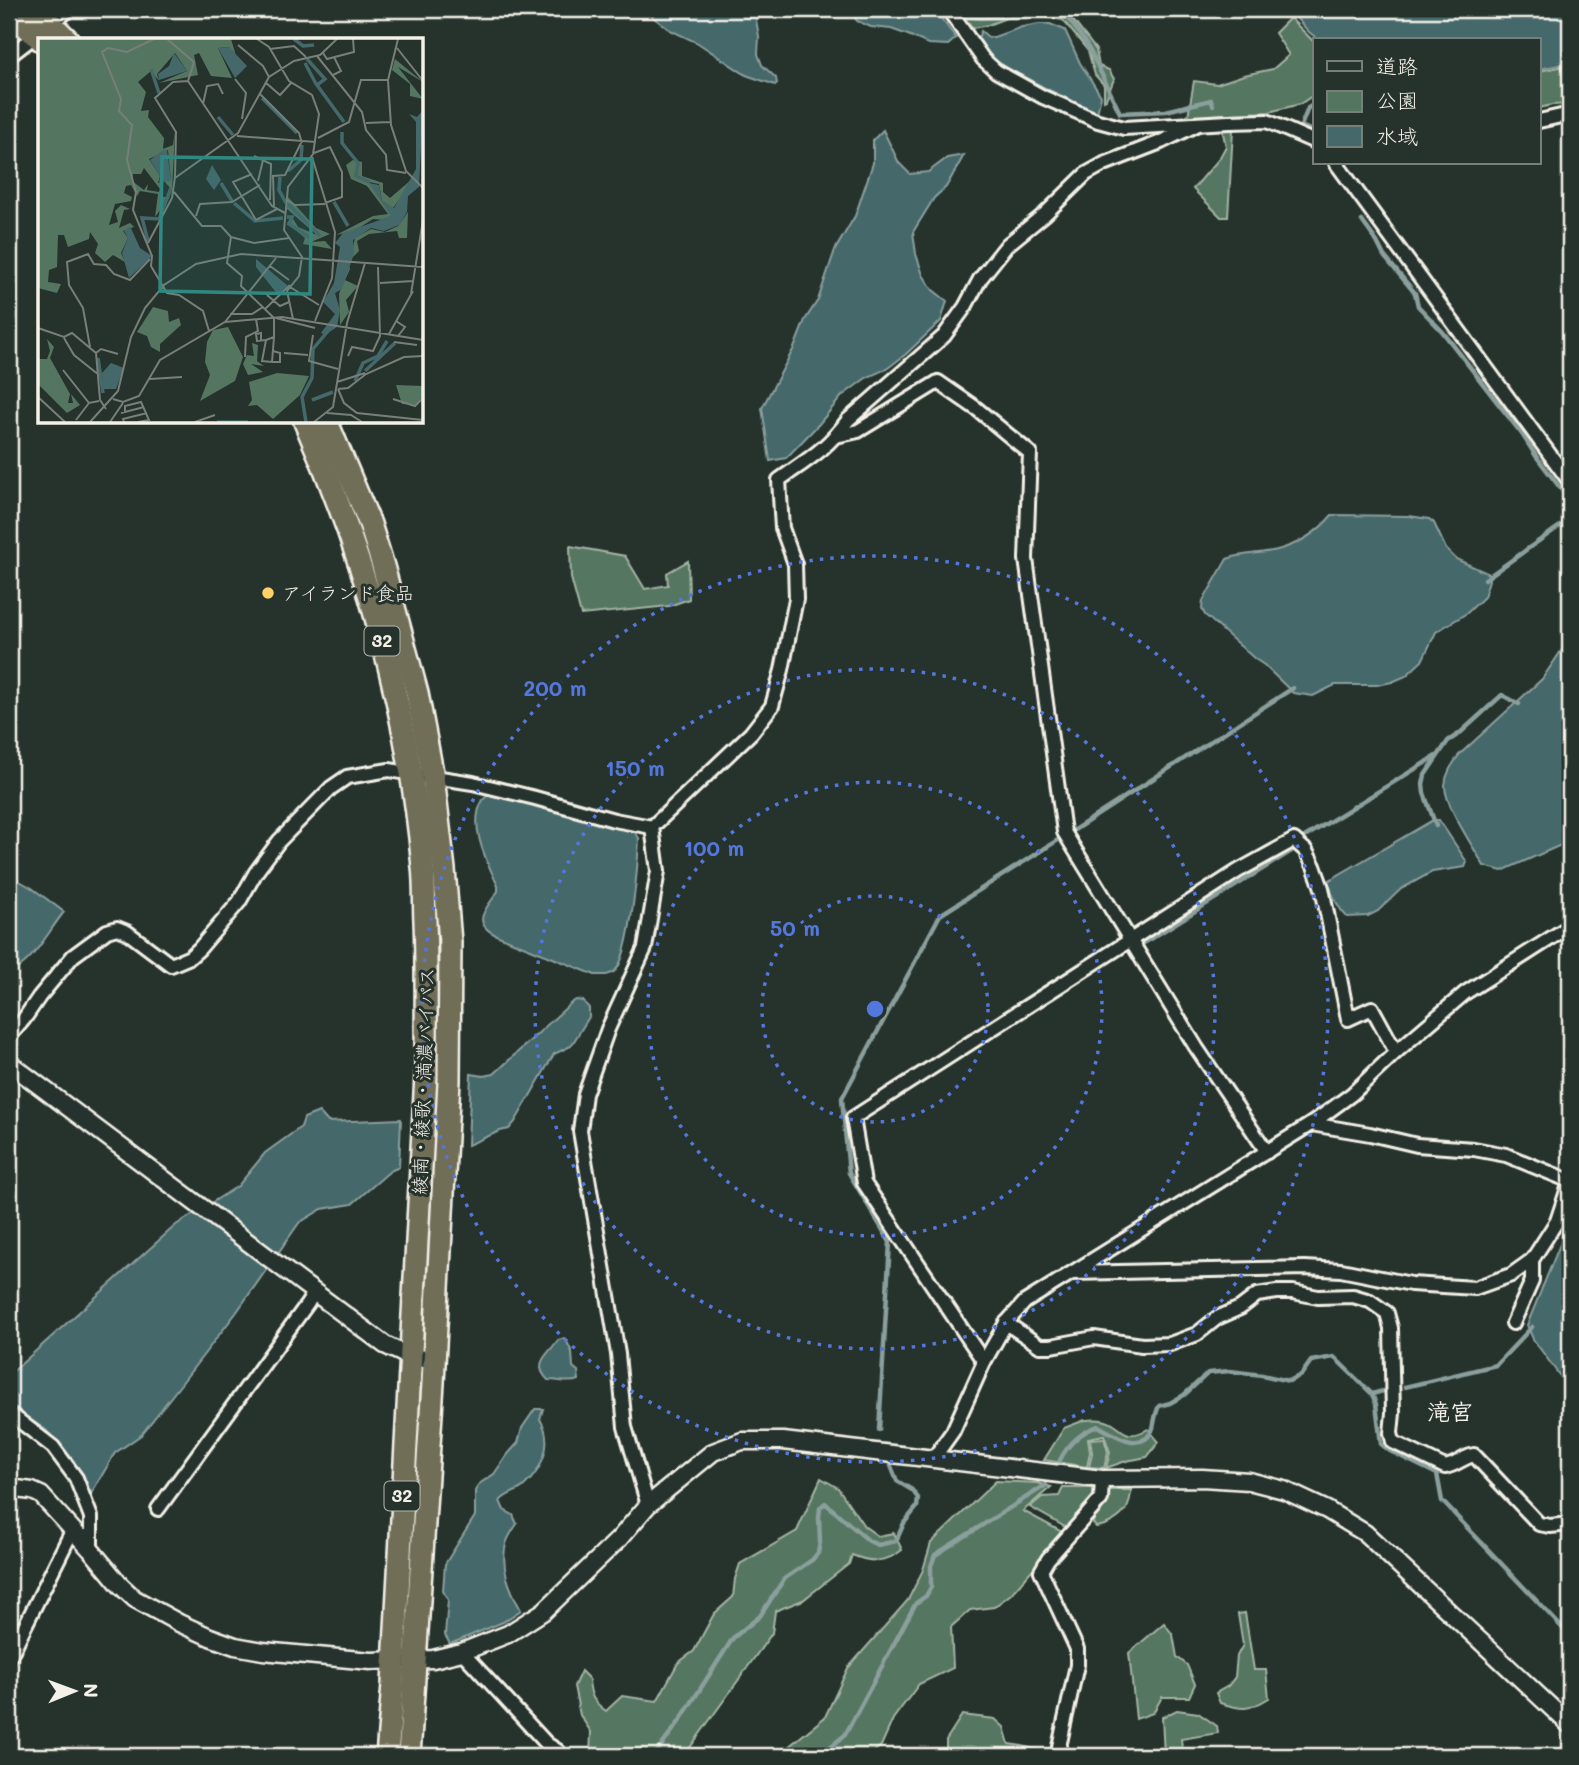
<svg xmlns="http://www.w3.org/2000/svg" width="1579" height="1765" font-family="Mali,'Klee One',sans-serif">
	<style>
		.green { fill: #547660; stroke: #a4b4a4; stroke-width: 2 }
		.water { fill: #45686b; stroke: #8b9f9d; stroke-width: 2 }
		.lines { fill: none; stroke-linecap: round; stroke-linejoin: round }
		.stream { stroke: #8b9f9d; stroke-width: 4.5 }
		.minor-casing { stroke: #f4f1e8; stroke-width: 18 }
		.tertiary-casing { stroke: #f4f1e8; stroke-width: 21 }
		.trunk-casing { stroke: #f4f1e8; stroke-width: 26 }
		.minor { stroke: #26332d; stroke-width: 12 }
		.tertiary { stroke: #26332d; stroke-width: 16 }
		.trunk { stroke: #716e59; stroke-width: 21 }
		.ring { fill: none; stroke: #5377dc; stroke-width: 3.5; stroke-dasharray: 3.5 7 }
		.poi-dot { fill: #ffd166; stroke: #26332d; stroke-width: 2.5 }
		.labels { text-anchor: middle; stroke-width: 6; stroke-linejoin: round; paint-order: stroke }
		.shield { fill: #26332d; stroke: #b6b8b0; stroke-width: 2 }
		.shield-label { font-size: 18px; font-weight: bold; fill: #f4f1e8 }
		.poi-label { font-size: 19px; fill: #f4f1e8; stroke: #26332d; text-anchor: start }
		.street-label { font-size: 19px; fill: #f4f1e8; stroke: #26332d }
		.quarter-label { font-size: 23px; font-weight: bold; fill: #f4f1e8; stroke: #26332d }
		.inset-river { fill: none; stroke: #45686b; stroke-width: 3.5 }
		.inset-road { fill: none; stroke: #787f78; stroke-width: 2 }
		.view { fill: #318880; fill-opacity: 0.15; stroke: #318880; stroke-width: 3.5 }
		.inset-edge { fill: none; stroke: #f4f1e8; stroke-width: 3.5 }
		.centre { fill: #5377dc; stroke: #26332d; stroke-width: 3.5 }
		.ring-label { font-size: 21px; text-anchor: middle; font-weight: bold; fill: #5377dc; stroke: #26332d; stroke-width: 6; stroke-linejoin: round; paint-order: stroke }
	</style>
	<rect width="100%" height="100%" fill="#26332d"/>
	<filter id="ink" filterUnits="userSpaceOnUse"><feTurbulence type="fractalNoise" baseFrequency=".0143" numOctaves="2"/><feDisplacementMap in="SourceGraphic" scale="14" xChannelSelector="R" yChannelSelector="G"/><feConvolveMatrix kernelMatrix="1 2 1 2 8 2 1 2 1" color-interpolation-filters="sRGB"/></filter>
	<g filter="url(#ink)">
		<g class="green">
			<polygon points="958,9 1068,9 1066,11 1096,50 1099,66 1109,70 1114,79 1106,99 1104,100 1104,85 1095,75 1088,51 1063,20 1019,13 988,25 973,28"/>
			<polygon points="1290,18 1315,43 1315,94 1300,104 1269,112 1188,116 1194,81 1217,84 1244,75 1273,69 1289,55 1275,33"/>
			<polygon points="1570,65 1570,104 1552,105 1539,108 1539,71"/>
			<polygon points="1222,129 1233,130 1228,217 1221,217 1193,189 1219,159 1226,146"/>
			<polygon points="570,546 625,556 645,589 668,585 667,573 688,561 689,599 669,606 581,615 571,578"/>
			<path d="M1085 1420C1090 1420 1097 1419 1102 1420 1123 1423 1121 1444 1148 1429L1159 1442 1147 1457 1126 1461 1106 1468 1110 1452 1104 1435 1088 1438 1090 1452 1087 1467 1044 1460 1064 1428Z"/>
			<polygon points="1104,1438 1108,1452 1104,1468 1089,1467 1092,1453 1090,1439"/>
			<path d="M821 1478 838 1488 864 1526 878 1536 894 1533 902 1550C886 1563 871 1563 852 1555L849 1564 803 1600 775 1611 772 1633 684 1756H590L591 1732 580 1715 574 1686 581 1671 589 1679C590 1695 593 1702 606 1711L622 1696 657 1701 678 1663 694 1651 714 1614 733 1597 735 1579 740 1564 797 1531Z"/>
			<polygon points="996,1481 1038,1483 1051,1487 1023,1511 1064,1533 1011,1594 994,1607 970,1610 951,1627 953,1668 919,1684 893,1719 881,1746 869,1756 777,1756 825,1717 848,1668 908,1600 923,1570 931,1543"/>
			<polygon points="1063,1488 1096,1488 1094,1499 1067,1528 1030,1507 1042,1497 1059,1496"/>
			<path d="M1108 1490H1132C1130 1495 1130 1503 1127 1508 1121 1518 1107 1526 1096 1527L1093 1523C1096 1509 1105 1503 1108 1490Z"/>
			<path d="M1245 1613 1254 1670H1266L1269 1698C1248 1711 1243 1710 1220 1703L1216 1693 1228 1686 1235 1677 1237 1656 1243 1645 1238 1614Z"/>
			<polygon points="1164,1623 1173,1635 1177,1657 1187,1665 1195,1684 1189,1697 1162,1697 1153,1713 1136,1719 1129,1653"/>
			<polygon points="1177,1710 1198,1713 1217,1726 1218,1733 1181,1739 1183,1756 1177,1756 1177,1754 1164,1755 1162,1717"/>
			<polygon points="962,1715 995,1719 1004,1727 1009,1744 1022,1746 1042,1751 1042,1756 946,1756 946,1740"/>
		</g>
		<g class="water">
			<polygon points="644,9 754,9 759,36 758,54 762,65 776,78 777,84 775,85 746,75 698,43 670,30 646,12"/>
			<polygon points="853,9 927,9 940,17 956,38 948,45 928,44 908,35 891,29 871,27 857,21 853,15"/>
			<polygon points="1288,9 1570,9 1570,63 1539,69 1539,40 1319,40 1309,32"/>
			<polygon points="1039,24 1050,24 1065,30 1080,63 1101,96 1097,113 1049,90 1009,69 992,58 977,41 981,31 988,37 994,37 1022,27"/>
			<polygon points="883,130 899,163 910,174 928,172 947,158 964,155 946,187 934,198 913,232 916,254 923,275 933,290 947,301 941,321 906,354 888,368 866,378 842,396 819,424 786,458 770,461 762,408 794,348 805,320 818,300 835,250 855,216 873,163 873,140"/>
			<path d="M1332 515 1409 516 1429 519 1434 523 1446 549 1456 559 1489 574V580L1484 597 1467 613 1436 632 1422 661 1406 676 1392 682 1377 685H1335L1313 696 1293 693 1264 665 1255 659 1205 615 1202 609 1203 601 1227 559C1243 553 1260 554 1277 550 1300 544 1317 533 1332 515Z"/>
			<path d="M1570 638V841L1502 871 1484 866C1474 848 1444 804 1445 785 1446 773 1452 765 1459 755L1542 679Z"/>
			<path d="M491 792 632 829 639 838C638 862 631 955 615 971 610 976 602 975 595 975L496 935C469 922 488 907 498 891V886C488 864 467 825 483 800 485 797 488 795 491 792Z"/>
			<path d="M1433 820H1439L1467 862 1465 867 1432 872 1401 889 1378 911 1368 916 1347 917C1337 907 1332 895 1328 881Z"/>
			<path d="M9 875 32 888 64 912C47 933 34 962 9 973Z"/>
			<polygon points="576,1000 583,1001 589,1008 589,1017 571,1046 554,1054 515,1122 509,1129 500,1131 468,1145 471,1074 484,1076 494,1074 571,1003"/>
			<polygon points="319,1112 328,1122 401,1119 399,1167 390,1171 352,1204 322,1209 299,1223 236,1313 181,1384 141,1435 115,1453 88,1499 74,1461 46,1430 9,1405 9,1375 176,1225 238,1186 265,1153 301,1127 304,1118"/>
			<polygon points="1570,1220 1570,1386 1565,1383 1533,1339 1527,1325"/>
			<path d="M565 1338 572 1352 573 1367 578 1371 579 1380C567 1384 561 1380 548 1380 531 1363 549 1354 558 1340Z"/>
			<path d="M535 1409H543L540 1419C554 1442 543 1469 524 1486 517 1493 508 1492 500 1501L504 1510 513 1515 517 1524C513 1530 508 1537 506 1544 500 1567 510 1590 521 1610L503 1622 450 1644 445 1635 448 1600 443 1591 445 1564 475 1516V1491L479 1484 494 1474 508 1454 518 1443 522 1428Z"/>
		</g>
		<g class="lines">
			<g class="stream">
				<path d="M958 9 967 16 979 18 1024 16 1054 11 1062 12C1089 40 1103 79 1120 113L1166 111 1211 100 1213 105"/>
				<polyline points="1315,104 1308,108 1301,126 1315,132"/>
				<polyline points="1362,221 1377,242 1384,256 1415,293 1418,306 1442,331 1522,434 1536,456 1570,501"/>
				<polyline points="1485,579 1570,519"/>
				<polyline points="1436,826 1424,793 1423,784 1425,775 1448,741 1459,734 1502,695 1519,704"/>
				<polyline points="1071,832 1293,688"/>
				<polyline points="1303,838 1436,756"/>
				<polyline points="1142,944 1293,850"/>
				<polyline points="1405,1387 1496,1365 1532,1327"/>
				<polyline points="1372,1394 1376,1404 1381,1444 1390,1451 1437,1474 1442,1501 1570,1636"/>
				<polyline points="879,1430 890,1242 849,1173 842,1098 940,915 1058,840"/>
				<path d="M1060 1460C1068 1444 1081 1432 1098 1426 1113 1434 1144 1455 1153 1428 1155 1420 1155 1414 1159 1406L1170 1403 1184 1395 1208 1373 1230 1371 1262 1375 1289 1381 1301 1375 1311 1361 1334 1357 1372 1394 1383 1391"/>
				<polyline points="654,1756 679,1722 733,1638 760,1616 784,1579 812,1560 818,1553 820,1542 819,1517 820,1508 825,1503 869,1541 878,1545 896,1541 904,1523 917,1507 918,1498 912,1490 897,1481 891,1466"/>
				<polyline points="819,1756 845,1735 911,1612 916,1603 926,1596 931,1587 931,1566 935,1555 1046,1485"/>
			</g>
			<defs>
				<g id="minor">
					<polyline points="948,9 983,59 996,71 1043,97 1098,121 1124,128 1229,122 1267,121 1315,142"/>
					<polyline points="9,56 70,9"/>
					<polyline points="1539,121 1570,114"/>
					<polyline points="1336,163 1570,482"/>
					<polyline points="836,436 858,431 938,382 977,409 1030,453 1026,559 1064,832 1196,1047 1267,1152"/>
					<path d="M652 827 751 733 772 706 782 670 796 599 795 564 782 528 779 480C807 460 827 449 848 420L944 336 965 307 980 279 1007 245 1045 214 1086 174 1104 164 1161 142 1198 124"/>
					<polyline points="9,1037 24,1019 39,997 73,956 107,931 117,928 127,932 171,965 190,957 199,949 239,902 256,872 279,841 331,788 347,777 389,770 473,783 535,798 614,820 652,827"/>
					<polyline points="1311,1124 1370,1134 1417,1145 1474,1149 1506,1155 1570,1181"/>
					<polyline points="1072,1273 1305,1268 1341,1270 1411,1284 1475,1288 1511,1275 1532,1260 1557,1221 1570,1182"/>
					<path d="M1006 1323 1040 1346H1051L1094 1338 1142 1345 1170 1344 1197 1334 1217 1318 1240 1308 1257 1295 1277 1292H1293L1318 1297 1353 1296 1370 1301 1387 1313 1391 1328 1393 1413 1391 1433 1393 1442 1445 1467C1457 1465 1463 1457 1474 1455L1539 1524 1550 1526 1570 1524"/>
					<polyline points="1513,1323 1532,1281 1532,1260"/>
					<polyline points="984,1362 864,1183 853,1118 1238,871 1294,840 1306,851 1314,866 1322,888 1348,1019 1372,1008 1396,1052"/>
					<polyline points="9,1413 53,1447 76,1478 91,1517 91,1550"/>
					<polyline points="933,1459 953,1431 984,1362 1006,1323 1025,1302 1311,1124 1352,1094 1396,1052 1465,993 1570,926"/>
					<polyline points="648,1505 625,1427 618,1354 580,1131 585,1094 608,1029 645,948 658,871 652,827"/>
					<polyline points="158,1509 308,1303 314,1292"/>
					<polyline points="462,1652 547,1744 558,1751"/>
					<polyline points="9,1658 73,1529"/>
					<polyline points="1057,1756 1077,1665 1077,1649 1041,1571 1048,1559 1101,1499 1102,1479"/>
				</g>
				<g id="tertiary">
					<polyline points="9,1063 385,1345 410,1357 434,1360"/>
					<polyline points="9,1488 32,1491 41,1495 91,1550 121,1586 135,1599 179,1623 210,1637 235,1646 263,1651 371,1661 433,1659 462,1652 508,1634 544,1611 619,1539 648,1505 713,1452 742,1441 783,1441 1102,1479 1202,1478 1249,1481 1284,1490 1327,1510 1365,1533 1570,1725"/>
				</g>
				<g id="trunk">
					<polyline points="36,9 68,40"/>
					<polyline points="9,11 41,40"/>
					<path d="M305 422C367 563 409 713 423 867 425 885 424 903 425 921 427 972 426 1023 426 1075L393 1684 387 1756"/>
					<polyline points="327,422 370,524 383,566 417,693 433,777 444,869 450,942 449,1081 433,1383 409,1756"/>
				</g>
			</defs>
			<use href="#minor" class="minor-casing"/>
			<use href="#tertiary" class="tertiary-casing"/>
			<use href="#trunk" class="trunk-casing"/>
			<use href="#minor" class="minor"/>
			<use href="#tertiary" class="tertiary"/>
			<use href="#trunk" class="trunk"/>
		</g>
	</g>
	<g class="ring">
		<circle cx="875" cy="1009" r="113"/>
		<circle cx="875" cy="1009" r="227"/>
		<circle cx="875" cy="1009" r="340"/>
		<circle cx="875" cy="1009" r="453"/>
	</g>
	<circle class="poi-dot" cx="268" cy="593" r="7"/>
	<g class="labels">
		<g class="shield">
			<rect x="364.5" y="626.5" width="35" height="29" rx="5"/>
			<rect x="384.5" y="1481.5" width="35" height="29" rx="5"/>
		</g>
		<g class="shield-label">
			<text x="382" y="647">32</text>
			<text x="402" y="1502">32</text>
		</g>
		<g class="poi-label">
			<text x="282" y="600">アイランド食品</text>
		</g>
		<g class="street-label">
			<text transform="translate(423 1081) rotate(-88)" y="7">綾南・綾歌・満濃バイパス</text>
		</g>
		<g class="quarter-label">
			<text x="1450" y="1420">滝宮</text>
		</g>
	</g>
	<g transform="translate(38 38)">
		<rect width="385" height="385" fill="#26332d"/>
		<path d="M0 1H193L199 21 191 9 180 10 194 40 173 38 161 15 156 17 160 37 121 45 149 33 137 15 119 36 121 43 113 33 100 44 108 54 103 73 111 72 110 79 126 100 125 111 135 107 137 93 134 152 126 143 133 142 130 112 111 121 122 138 120 145 125 144 122 159H132L117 179 120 156 102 153 99 158 93 147 88 148 86 155 94 159 93 163 77 166 71 187 80 184 77 173 83 167 92 171 86 172 81 190 92 185 96 189 85 193 90 200 83 215 87 224 75 217 67 224 57 215 60 206 52 194 51 201 30 209 26 197H20L19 229 11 232 10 244 23 246 19 255 0 250ZM106 130 122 151 121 154 109 152 110 146 106 152 94 143 95 136H103ZM357 21 385 44 360 29 385 61 372 58V46L354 32ZM315 122 324 124V138L345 145V154L352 160 373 142 372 147 355 170 344 163 341 146 331 144 354 177 348 182 335 181 316 193 298 197 335 178 350 176 329 148 313 141 308 127ZM250 159 278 190 292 196 273 204 287 203 294 211 265 206 267 200 249 185 254 179 260 189 279 197 249 171ZM370 174 369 200H361L359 193 331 196 319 203 321 213 312 222 317 200 333 191 347 194 360 188ZM311 228 312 231 307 242 320 248 308 262 311 274 302 287 301 256ZM115 269 130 273 131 284 141 280 143 287 122 306V314L113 309 109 298 99 294ZM190 289 205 319 197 343 162 363 172 337 167 324 169 304 175 292ZM9 301 16 309 12 320 32 356 30 365H35L33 356 42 367 29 375 0 346V321H9L12 313ZM214 305 220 307 219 323 226 328 213 326 225 334 210 337 205 326 209 317 216 318ZM239 335 271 338 262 357 235 381 219 367 210 368 214 362 211 344ZM358 347 385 348 384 359 378 367 364 366Z" fill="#547660" fill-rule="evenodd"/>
		<path d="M191 9 209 28 197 40 180 10ZM136 15 149 33 121 42 120 36 131 28ZM385 72 381 149 370 158 369 174 361 187 346 193 333 190 315 202 316 216 304 251 297 255 302 272 299 289 287 297 283 295 297 276 285 264 296 245 302 209 297 205 305 195 353 178 331 145 341 147 344 163 356 170 378 131V84L371 76 379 79ZM125 112H129L133 142 121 145 122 138 112 122ZM174 127 183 142 176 152 168 141ZM92 188 102 210 114 218 91 240 84 215 90 200 86 193ZM218 221 250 248 240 257 218 229ZM73 325 86 330 78 351H65L64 335Z" fill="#45686b"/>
		<path class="inset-river" d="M256 1 265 8 276 7M269 21 287 41 279 47 306 84M267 25 278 46M113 31 121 55M224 60 259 95M180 79 195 97M304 94V105L320 125 318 138 331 144M250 133 263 122 264 107M242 139 241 152 248 165M183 145 194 163M296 164 310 188M196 165 217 183 245 180M250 166 282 198M249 179H254L251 186 274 201M110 203 104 180 121 181 133 150M60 320 65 355M327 333 357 305M317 343 325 325 340 318 349 303M274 362 295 354M179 384H210M268 384 264 359 274 340 275 311 290 293"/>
		<path class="inset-road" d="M116 1 89 14 70 10 64 14 83 61 81 73 94 87 89 122 98 154 95 172 114 218 113 228 129 255 141 257 165 273 171 293M129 1 156 24 150 43M219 1 231 9 251 43 274 57 281 76 275 116 250 149 246 192 264 219 261 238 249 253 255 281M360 1 350 42 353 87 368 133 385 150M200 7 225 28 231 39M359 10 385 43M232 11 256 8 268 19M285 15 289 21 316 14 315 1M279 18 324 74 328 92 348 117 349 132 368 135M295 37 303 33 296 19M197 41 208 55 204 81M150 43 234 168 247 175M227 44 242 57 254 44M221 55 261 95 264 105M165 66 169 48 180 46 185 56M328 85 352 84M199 98 278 104M280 100 311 84 323 42H350M276 115 292 109 304 134V159L287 165M216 118 233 126 232 162M274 119 297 194 294 240 277 283M214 136 195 144 218 182 239 171M137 140 200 95 231 39 256 23 282 17 299 1M220 143 225 122M136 154 164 188H183L193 199 216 205 251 200M249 162 257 167 287 166M236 169 235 138 247 137 263 105M158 178 162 166 194 164 222 147M193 199 189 225 204 238 203 248 236 280V299L234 324 224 323 228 302 236 299M110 205 134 160 137 139 138 94 117 60 135 44 150 43M232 228 251 242M342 245 375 243M252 249 281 267M373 256 385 182M229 257 242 268 251 264M227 271 252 247M192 276H214L225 269M238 280 277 290M358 283 367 289 360 298M187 284 238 220M0 290 26 299 34 295 58 315 62 362 68 371M351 296 375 253M275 297 271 323 300 331M26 300 36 317 61 337M223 302V295L218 296 219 303 228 302M356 304 379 307M52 309 45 270 31 247 29 224 50 216 56 226 68 227 76 236 92 242 112 221M58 315 63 311 80 316M246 315 270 317M310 318 314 309 335 313 342 298 340 229M207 319 208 299 220 293 218 281M234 324H242V315L235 313M25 332 51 365 61 363M112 341 144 339M299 344 327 335M300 351 306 365 319 375 385 382M300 351 310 350 328 336 366 319 385 318M0 359 27 384M75 361 85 364 101 358 122 322 187 284 244 279 385 302M355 361 377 368 385 360M87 374V368L103 364 111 382 100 384M83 375 106 369M289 375 313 377 324 384M38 382 51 365M52 384 80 353 93 299 107 270 126 247 158 226 203 216 385 229M72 384 85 365M86 384 85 381 109 375M157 384 177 377M276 384 295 369 309 285 327 225"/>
		<path class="view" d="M124 119 274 121 272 256 122 253Z"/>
		<rect width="385" height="385" class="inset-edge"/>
	</g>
	<circle cx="875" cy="1009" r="10" class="centre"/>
	<g class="ring-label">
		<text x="555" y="696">200 m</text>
		<text x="635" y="776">150 m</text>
		<text x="714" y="856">100 m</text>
		<text x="795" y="936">50 m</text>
	</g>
	<rect width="1579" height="1765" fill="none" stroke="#26332d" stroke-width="35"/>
	<rect x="18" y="18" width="1544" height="1730" fill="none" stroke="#f4f1e8" stroke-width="2.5" filter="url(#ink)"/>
	<rect x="1313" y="38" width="228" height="126" fill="#26332d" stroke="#787f78" stroke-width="2"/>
	<rect x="1327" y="61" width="35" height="10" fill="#26332d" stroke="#787f78" stroke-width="2"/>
	<text x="1376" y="74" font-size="21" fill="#f4f1e8">道路</text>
	<rect x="1327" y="91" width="35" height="21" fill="#547660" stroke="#787f78" stroke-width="2"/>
	<text x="1376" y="108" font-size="21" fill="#f4f1e8">公園</text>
	<rect x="1327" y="126" width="35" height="21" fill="#45686b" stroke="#787f78" stroke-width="2"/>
	<text x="1376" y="144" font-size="21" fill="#f4f1e8">水域</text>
	<g transform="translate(74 1691) rotate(89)" stroke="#26332d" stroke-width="5" paint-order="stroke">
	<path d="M0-5L12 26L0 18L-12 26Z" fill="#f4f1e8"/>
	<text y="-10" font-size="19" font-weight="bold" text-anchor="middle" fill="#f4f1e8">N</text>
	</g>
</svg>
